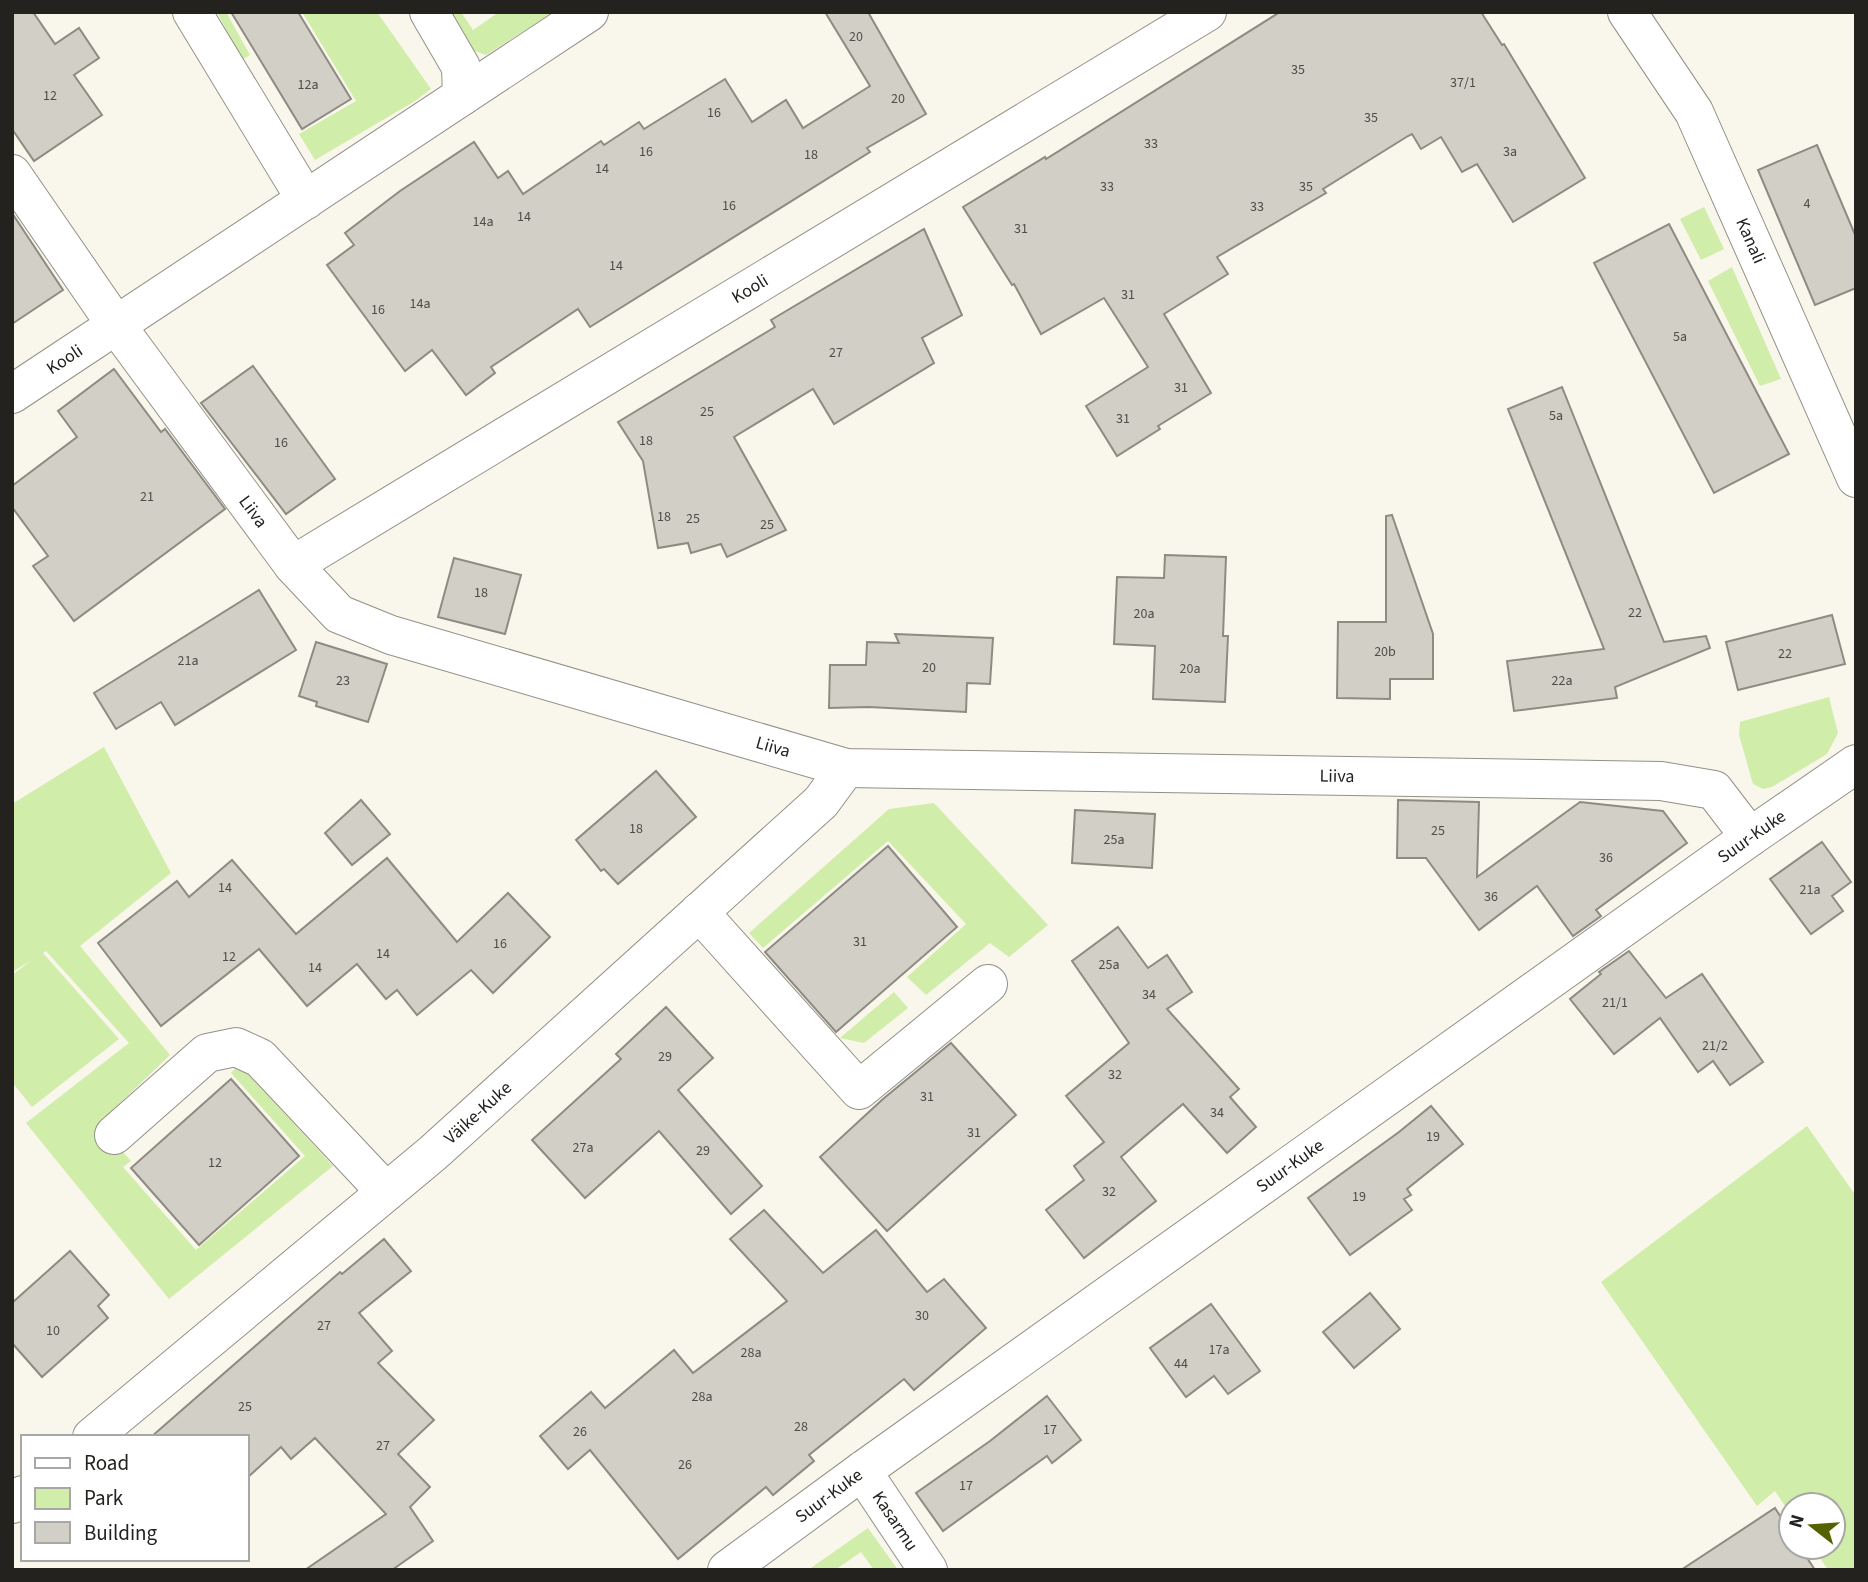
<svg xmlns="http://www.w3.org/2000/svg" width="1868" height="1582" font-family="'Source Sans 3',sans-serif">
	<style>
		.green { fill: #d1edaa }
		.building { fill: #d2cfc6; stroke: #8e8b83; stroke-width: 2 }
		.lines { fill: none; stroke-linecap: round; stroke-linejoin: round }
		.minor-casing { stroke: #949088; stroke-width: 40 }
		.minor { stroke: #fff; stroke-width: 38 }
		.labels { text-anchor: middle; stroke-width: 5; stroke-linejoin: round; paint-order: stroke }
		.number-label { font-size: 14px; fill: #4f4d49 }
		.street-label { font-size: 18px; fill: #23221f; stroke: #fff }
	</style>
	<rect width="100%" height="100%" fill="#f9f6ec"/>
	<g class="green">
		<polygon points="217,12 226,12 250,55 242,60"/>
		<polygon points="302,12 377,12 431,89 415,101 315,160 299,134 356,101"/>
		<polygon points="448,12 461,12 473,30 499,12 554,12 486,55 469,49"/>
		<polygon points="1704,207 1724,249 1701,260 1680,219"/>
		<polygon points="1732,267 1781,379 1760,386 1708,281"/>
		<polygon points="1829,697 1838,733 1827,754 1772,787 1763,789 1753,784 1739,735 1740,722"/>
		<polygon points="104,747 171,873 80,946 170,1055 98,1124 131,1161 123,1167 196,1250 305,1156 231,1073 239,1064 333,1166 169,1299 26,1123 129,1043 46,951 43,953 119,1039 32,1107 12,1082 12,975 32,960 12,972 12,804"/>
		<polygon points="934,803 1048,925 1009,957 990,943 926,995 907,977 966,924 888,841 763,948 749,933 889,809"/>
		<polygon points="894,992 908,1008 864,1043 840,1038"/>
		<polygon points="1807,1126 1856,1196 1856,1570 1828,1570 1813,1547 1833,1547 1833,1505 1791,1505 1791,1515 1775,1491 1757,1506 1601,1282"/>
		<polygon points="868,1528 898,1570 874,1570 861,1552 835,1570 808,1570"/>
	</g>
	<g class="building">
		<polygon points="12,12 33,12 55,44 79,28 99,58 74,75 102,115 34,161 12,129"/>
		<polygon points="231,12 298,12 351,99 302,129"/>
		<polygon points="825,12 868,12 926,114 867,148 870,152 590,327 578,309 491,367 495,373 466,395 432,350 405,371 327,265 354,245 345,233 400,191 474,142 498,178 508,171 523,194 601,141 604,145 639,122 644,129 725,79 752,122 786,100 803,128 870,86"/>
		<polygon points="1280,12 1481,12 1502,45 1504,44 1585,178 1513,222 1477,164 1462,172 1441,137 1421,149 1412,134 1408,136 1323,189 1326,193 1217,257 1228,274 1164,314 1211,393 1158,426 1160,429 1117,456 1086,406 1148,367 1104,298 1041,334 1014,284 1012,285 963,207 1045,157 1046,159"/>
		<polygon points="1817,145 1856,237 1856,288 1815,305 1758,170"/>
		<polygon points="12,213 63,290 12,324"/>
		<polygon points="1669,224 1789,454 1714,493 1594,263"/>
		<polygon points="924,229 962,315 922,338 934,363 834,424 813,389 734,437 786,530 727,557 721,544 691,553 688,543 658,548 643,461 618,422 775,327 771,320"/>
		<polygon points="253,366 335,479 286,514 201,403"/>
		<polygon points="114,369 161,432 165,429 225,509 74,621 33,566 48,556 12,507 12,486 77,437 58,411"/>
		<polygon points="1562,387 1664,642 1706,636 1710,648 1615,687 1617,698 1514,711 1507,661 1604,649 1508,409"/>
		<polygon points="1392,515 1433,634 1433,679 1390,679 1390,699 1337,698 1338,622 1386,622 1386,516"/>
		<polygon points="1165,555 1226,557 1223,636 1228,636 1225,702 1153,699 1155,646 1114,644 1117,577 1164,578"/>
		<polygon points="454,558 521,575 505,634 438,617"/>
		<polygon points="259,590 296,650 175,725 161,702 116,729 94,693"/>
		<polygon points="1832,615 1845,664 1738,690 1726,642"/>
		<polygon points="895,634 993,638 990,684 967,683 966,712 869,707 829,708 830,665 866,665 867,642 899,643"/>
		<polygon points="316,642 387,664 368,722 316,706 317,702 299,696"/>
		<polygon points="656,771 696,817 618,884 604,869 601,871 576,840"/>
		<polygon points="361,800 390,834 352,865 325,833"/>
		<polygon points="1398,800 1479,802 1477,877 1580,802 1663,811 1687,843 1596,910 1601,916 1573,936 1537,886 1479,930 1426,858 1397,858"/>
		<polygon points="1075,810 1155,814 1152,868 1072,863"/>
		<polygon points="1822,842 1851,882 1832,896 1843,911 1811,934 1770,879"/>
		<polygon points="888,846 957,927 836,1032 765,952"/>
		<polygon points="387,858 457,942 508,893 550,937 493,993 471,970 417,1015 397,990 386,999 357,964 307,1006 259,949 161,1026 98,943 177,881 189,897 232,860 296,934"/>
		<polygon points="1118,927 1148,968 1167,955 1192,992 1167,1009 1239,1089 1230,1097 1256,1127 1227,1153 1183,1104 1121,1157 1156,1201 1084,1258 1046,1210 1084,1180 1074,1166 1104,1142 1066,1096 1129,1043 1072,961"/>
		<polygon points="1629,951 1666,998 1702,974 1763,1062 1730,1085 1713,1061 1698,1072 1660,1018 1614,1054 1570,999 1601,974 1599,972"/>
		<polygon points="666,1007 713,1058 678,1090 762,1186 731,1214 659,1131 585,1198 532,1140 621,1059 616,1054"/>
		<polygon points="951,1043 1016,1115 887,1231 820,1157 883,1099"/>
		<polygon points="231,1079 299,1156 199,1245 131,1168"/>
		<polygon points="1431,1106 1463,1144 1407,1189 1411,1195 1404,1199 1412,1210 1350,1255 1308,1198 1399,1132"/>
		<polygon points="764,1210 823,1273 876,1230 927,1292 944,1279 986,1328 914,1390 904,1379 809,1455 814,1461 773,1495 766,1487 678,1559 590,1450 568,1469 540,1436 591,1392 605,1408 674,1350 693,1373 787,1301 730,1239"/>
		<polygon points="384,1239 411,1271 359,1313 392,1351 378,1363 434,1420 398,1454 430,1487 410,1507 433,1541 392,1570 305,1570 386,1514 315,1438 291,1459 281,1447 247,1478 247,1437 151,1437 340,1272 342,1274"/>
		<polygon points="70,1251 109,1295 98,1306 108,1318 42,1377 12,1343 12,1303"/>
		<polygon points="1370,1293 1400,1329 1354,1368 1323,1332"/>
		<polygon points="1211,1304 1260,1371 1228,1394 1214,1376 1186,1397 1150,1348"/>
		<polygon points="1047,1396 1081,1440 1052,1463 1047,1456 943,1531 916,1493 990,1441"/>
		<polygon points="1775,1508 1791,1533 1791,1547 1800,1547 1815,1570 1681,1570"/>
	</g>
	<g class="lines">
		<defs>
			<g id="minor">
				<polyline points="192,12 306,200"/>
				<polyline points="429,12 461,67 462,96"/>
				<path id="s1" d="M1627 12 1694 112 1856 478"/>
				<path id="s2" d="M12 174 116 325 293 565 339 614 391 635 846 768 1661 781 1714 790 1750 837"/>
				<path id="s3" d="M12 394 589 12"/>
				<path id="s4" d="M293 565 1207 12"/>
				<polyline points="699,912 859,1090 988,984"/>
				<polyline points="114,1135 207,1053 236,1047 260,1058 386,1192"/>
				<path id="s5" d="M92 1437 433 1153 821 802 846 768"/>
				<path id="s6" d="M862 1471 928 1570"/>
				<polyline points="12,1504 23,1495"/>
				<path id="s7" d="M727 1570 862 1471 1750 837 1856 764"/>
			</g>
		</defs>
		<use href="#minor" class="minor-casing"/>
		<use href="#minor" class="minor"/>
	</g>
	<g class="labels">
		<g class="number-label">
			<text x="856" y="41">20</text>
			<text x="1298" y="74">35</text>
			<text x="1463" y="87">37/1</text>
			<text x="308" y="89">12a</text>
			<text x="50" y="100">12</text>
			<text x="898" y="103">20</text>
			<text x="714" y="117">16</text>
			<text x="1371" y="122">35</text>
			<text x="1151" y="148">33</text>
			<text x="646" y="156">16</text>
			<text x="1510" y="156">3a</text>
			<text x="811" y="159">18</text>
			<text x="602" y="173">14</text>
			<text x="1107" y="191">33</text>
			<text x="1306" y="191">35</text>
			<text x="1807" y="208">4</text>
			<text x="729" y="210">16</text>
			<text x="1257" y="211">33</text>
			<text x="524" y="221">14</text>
			<text x="483" y="226">14a</text>
			<text x="1021" y="233">31</text>
			<text x="616" y="270">14</text>
			<text x="1128" y="299">31</text>
			<text x="420" y="308">14a</text>
			<text x="378" y="314">16</text>
			<text x="1680" y="341">5a</text>
			<text x="836" y="357">27</text>
			<text x="1181" y="392">31</text>
			<text x="707" y="416">25</text>
			<text x="1556" y="420">5a</text>
			<text x="1123" y="423">31</text>
			<text x="646" y="445">18</text>
			<text x="281" y="447">16</text>
			<text x="147" y="501">21</text>
			<text x="664" y="521">18</text>
			<text x="693" y="523">25</text>
			<text x="767" y="529">25</text>
			<text x="481" y="597">18</text>
			<text x="1635" y="617">22</text>
			<text x="1144" y="618">20a</text>
			<text x="1385" y="656">20b</text>
			<text x="1785" y="658">22</text>
			<text x="188" y="665">21a</text>
			<text x="929" y="672">20</text>
			<text x="1190" y="673">20a</text>
			<text x="343" y="685">23</text>
			<text x="1562" y="685">22a</text>
			<text x="636" y="833">18</text>
			<text x="1438" y="835">25</text>
			<text x="1114" y="844">25a</text>
			<text x="1606" y="862">36</text>
			<text x="225" y="892">14</text>
			<text x="1810" y="894">21a</text>
			<text x="1491" y="901">36</text>
			<text x="860" y="946">31</text>
			<text x="500" y="948">16</text>
			<text x="383" y="958">14</text>
			<text x="229" y="961">12</text>
			<text x="1109" y="969">25a</text>
			<text x="315" y="972">14</text>
			<text x="1149" y="999">34</text>
			<text x="1615" y="1007">21/1</text>
			<text x="1715" y="1050">21/2</text>
			<text x="665" y="1061">29</text>
			<text x="1115" y="1079">32</text>
			<text x="927" y="1101">31</text>
			<text x="1217" y="1117">34</text>
			<text x="974" y="1137">31</text>
			<text x="1433" y="1141">19</text>
			<text x="583" y="1152">27a</text>
			<text x="703" y="1155">29</text>
			<text x="215" y="1167">12</text>
			<text x="1109" y="1196">32</text>
			<text x="1359" y="1201">19</text>
			<text x="922" y="1320">30</text>
			<text x="324" y="1330">27</text>
			<text x="53" y="1335">10</text>
			<text x="1219" y="1354">17a</text>
			<text x="751" y="1357">28a</text>
			<text x="1181" y="1368">44</text>
			<text x="702" y="1401">28a</text>
			<text x="245" y="1411">25</text>
			<text x="801" y="1431">28</text>
			<text x="1050" y="1434">17</text>
			<text x="580" y="1436">26</text>
			<text x="383" y="1450">27</text>
			<text x="685" y="1469">26</text>
			<text x="966" y="1490">17</text>
		</g>
		<g class="street-label">
			<text dy="6" stroke="none"><textPath href="#s1" startOffset="261">Kanali</textPath></text>
			<text dy="6" stroke="none"><textPath href="#s4" startOffset="534">Kooli</textPath></text>
			<text dy="6" stroke="none"><textPath href="#s3" startOffset="63">Kooli</textPath></text>
			<text dy="6" stroke="none"><textPath href="#s2" startOffset="415">Liiva</textPath></text>
			<text dy="6" stroke="none"><textPath href="#s2" startOffset="1003">Liiva</textPath></text>
			<text dy="6" stroke="none"><textPath href="#s2" startOffset="1570">Liiva</textPath></text>
			<text dy="6" stroke="none"><textPath href="#s7" startOffset="1260">Suur-Kuke</textPath></text>
			<text dy="6" stroke="none"><textPath href="#s5" startOffset="504">Väike-Kuke</textPath></text>
			<text dy="6" stroke="none"><textPath href="#s7" startOffset="693">Suur-Kuke</textPath></text>
			<text dy="6" stroke="none"><textPath href="#s7" startOffset="126">Suur-Kuke</textPath></text>
			<text dy="6" stroke="none"><textPath href="#s6" startOffset="60">Kasarmu</textPath></text>
		</g>
	</g>
	<rect width="1868" height="1582" fill="none" stroke="#23221f" stroke-width="28"/>
	<rect x="21" y="1435" width="228" height="126" fill="#ffffff" stroke="#a7a7a5" stroke-width="2"/>
	<rect x="35" y="1458" width="35" height="10" fill="#ffffff" stroke="#a7a7a5" stroke-width="2"/>
	<text x="84" y="1470" font-size="21" fill="#23221f">Road</text>
	<rect x="35" y="1488" width="35" height="21" fill="#d1edaa" stroke="#a7a7a5" stroke-width="2"/>
	<text x="84" y="1505" font-size="21" fill="#23221f">Park</text>
	<rect x="35" y="1522" width="35" height="21" fill="#d2cfc6" stroke="#a7a7a5" stroke-width="2"/>
	<text x="84" y="1540" font-size="21" fill="#23221f">Building</text>
	<g transform="translate(1812 1526) rotate(287)"><circle r="33" fill="#ffffff" stroke="#a7a7a5" stroke-width="2"/>
	<path d="M0-5L12 26L0 18L-12 26Z" fill="#556202"/>
	<text y="-10" font-size="19" font-weight="bold" text-anchor="middle" fill="#23221f">N</text>
	</g>
</svg>
